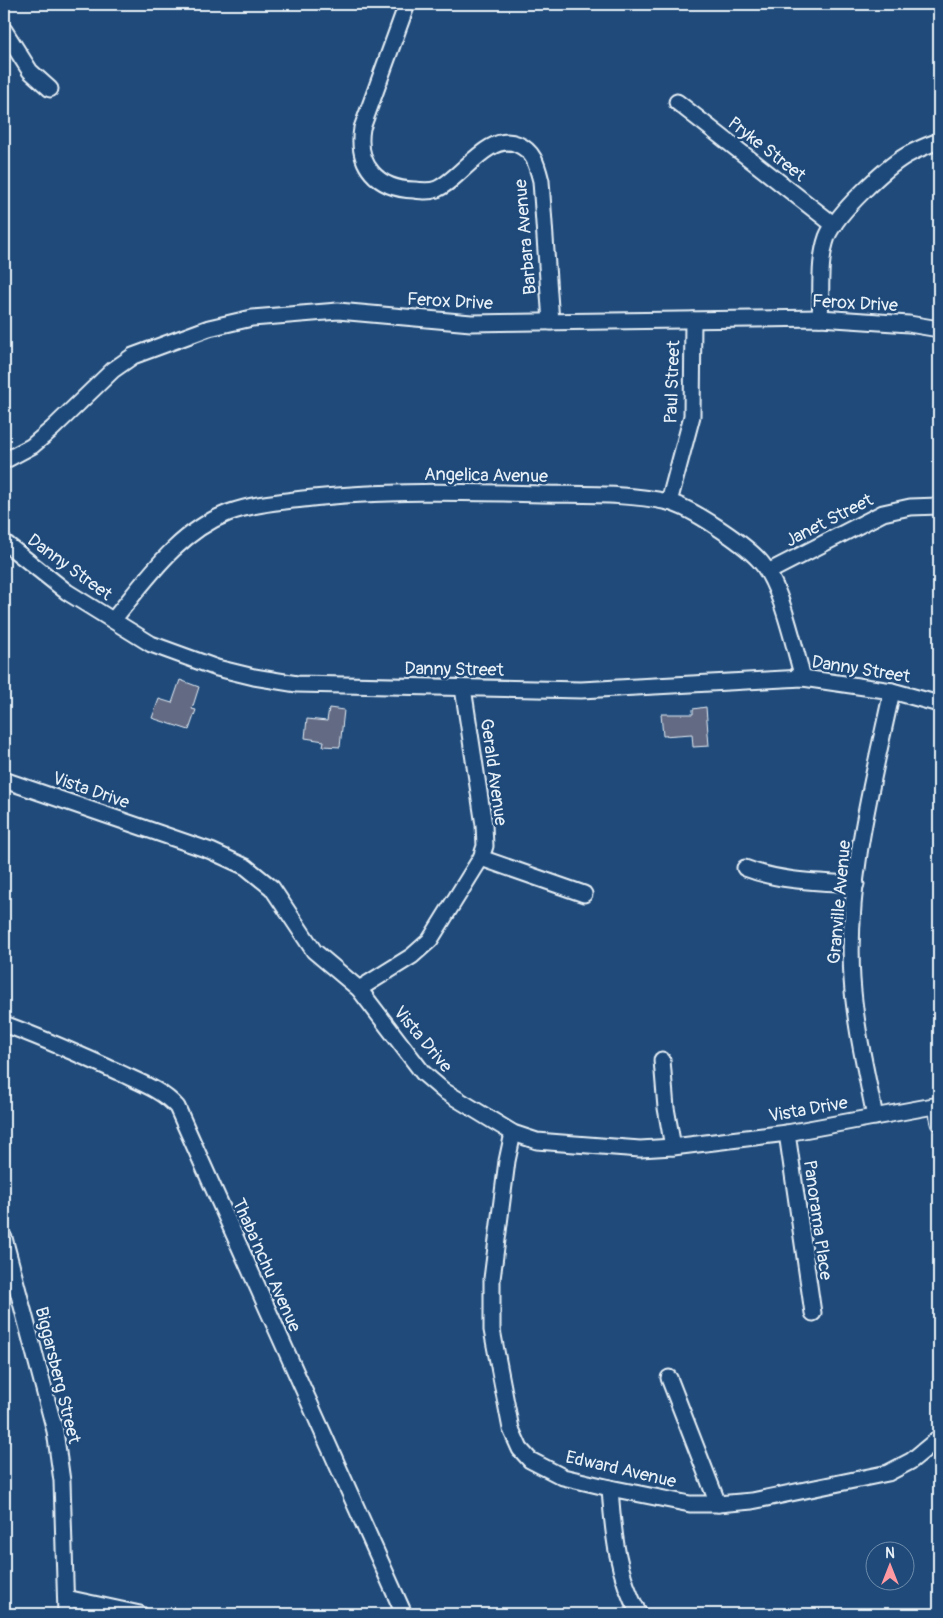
<svg xmlns="http://www.w3.org/2000/svg" width="943" height="1618" font-family="Pangolin,sans-serif">
	<style>
		.building { fill: #636b84; stroke: #e8f1f8 }
		.lines { fill: none; stroke-linecap: round; stroke-linejoin: round }
		.minor-casing { stroke: #e8f1f8; stroke-width: 19 }
		.minor { stroke: #1f4a7a; stroke-width: 15 }
		.labels { text-anchor: middle; stroke-width: 5; stroke-linejoin: round; paint-order: stroke }
		.street-label { font-size: 18px; fill: #e8f1f8; stroke: #1f4a7a }
	</style>
	<rect width="100%" height="100%" fill="#1f4a7a"/>
	<filter id="ink" filterUnits="userSpaceOnUse"><feTurbulence type="fractalNoise" baseFrequency=".02" numOctaves="2"/><feDisplacementMap in="SourceGraphic" scale="10" xChannelSelector="R" yChannelSelector="G"/><feConvolveMatrix kernelMatrix="1 2 1 2 8 2 1 2 1" color-interpolation-filters="sRGB"/></filter>
	<g filter="url(#ink)">
		<g class="building">
			<polygon points="180,680 199,687 192,709 196,710 189,730 152,718 159,699 172,703"/>
			<polygon points="706,707 709,746 693,747 692,734 663,736 661,714 693,714 693,709"/>
			<polygon points="329,708 344,710 340,747 323,746 324,741 305,738 307,719 327,721"/>
		</g>
		<g class="lines">
			<defs>
				<g id="minor">
					<path d="M407 4 362 128C356 165 377 189 414 190 422 191 430 192 437 189 461 179 488 132 517 144 534 151 537 165 541 181L551 322"/>
					<polyline points="4,30 30,71 50,89"/>
					<polyline points="677,102 834,225"/>
					<path d="M820 318C822 293 818 262 827 237 836 214 886 167 907 155 918 149 928 145 939 141"/>
					<polyline points="4,461 32,446 52,429 113,370 133,356 209,328 252,318 338,311 471,323 820,318 909,324 939,329"/>
					<polyline points="669,502 692,416 693,320"/>
					<polyline points="4,542 67,592 151,644 217,668 254,677 297,684 581,690 803,678 892,691 939,704"/>
					<polyline points="768,572 883,513 910,507 939,506"/>
					<path d="M113 620C146 580 178 532 228 513 252 504 278 502 303 499 382 490 462 492 542 494 583 495 627 493 668 502 691 507 743 543 759 560 781 583 794 647 803 678"/>
					<polyline points="4,780 211,851 246,867 272,888 314,951 359,989 423,1073 444,1091 513,1133 537,1141 562,1143 640,1149 673,1147 787,1133 939,1105"/>
					<polyline points="481,858 584,894"/>
					<path d="M745 868C781 882 819 882 856 884"/>
					<polyline points="359,989 412,956 430,940 481,858 485,846 484,825 463,688"/>
					<path d="M4 1024C43 1038 80 1055 118 1072 139 1082 162 1090 177 1107L404 1614"/>
					<polyline points="662,1060 666,1108 673,1147"/>
					<polyline points="936,1106 939,1123"/>
					<path d="M875 1117C866 1071 855 1025 852 979 846 882 872 784 892 691"/>
					<polyline points="513,1133 507,1161 492,1279 492,1330 511,1429 520,1449 530,1460 563,1477 610,1488 690,1504 718,1504 752,1501 888,1473 911,1461 939,1438"/>
					<polyline points="787,1133 813,1313"/>
					<polyline points="4,1238 55,1431 62,1481 66,1614"/>
					<polyline points="669,1378 718,1504"/>
					<path d="M610 1488C613 1532 617 1575 639 1614"/>
					<polyline points="66,1598 140,1614"/>
				</g>
			</defs>
			<use href="#minor" class="minor-casing"/>
			<use href="#minor" class="minor"/>
		</g>
	</g>
	<g class="labels">
		<g class="street-label">
			<text transform="translate(767 149) rotate(38)" y="6">Pryke Street</text>
			<text transform="translate(525 237) rotate(-95)" y="6">Barbara Avenue</text>
			<text transform="translate(450 301) rotate(3)" y="6">Ferox Drive</text>
			<text transform="translate(855 303) rotate(3)" y="6">Ferox Drive</text>
			<text transform="translate(672 382) rotate(-88)" y="6">Paul Street</text>
			<text transform="translate(486 475) rotate(1)" y="6">Angelica Avenue</text>
			<text transform="translate(829 520) rotate(-27)" y="6">Janet Street</text>
			<text transform="translate(70 567) rotate(36)" y="6">Danny Street</text>
			<text transform="translate(454 669) rotate(1)" y="6">Danny Street</text>
			<text transform="translate(861 669) rotate(9)" y="6">Danny Street</text>
			<text transform="translate(494 772) rotate(82)" y="6">Gerald Avenue</text>
			<text transform="translate(91 790) rotate(19)" y="6">Vista Drive</text>
			<text transform="translate(839 902) rotate(-85)" y="6">Granville Avenue</text>
			<text transform="translate(423 1039) rotate(50)" y="6">Vista Drive</text>
			<text transform="translate(808 1109) rotate(-10)" y="6">Vista Drive</text>
			<text transform="translate(818 1220) rotate(82)" y="6">Panorama Place</text>
			<text transform="translate(267 1265) rotate(66)" y="6">Thaba'nchu Avenue</text>
			<text transform="translate(58 1375) rotate(76)" y="6">Biggarsberg Street</text>
			<text transform="translate(621 1469) rotate(13)" y="6">Edward Avenue</text>
		</g>
	</g>
	<rect width="943" height="1618" fill="none" stroke="#1f4a7a" stroke-width="20"/>
	<rect x="10" y="10" width="923" height="1598" fill="none" stroke="#e8f1f8" stroke-width="2" filter="url(#ink)"/>
	<g transform="translate(890 1566)"><circle r="24" fill="#1f4a7a" stroke="#6f8dac"/>
	<path d="M0-4L9 19L0 12L-9 19Z" fill="#ff9aa2"/>
	<text y="-8" font-size="14" font-weight="bold" text-anchor="middle" fill="#e8f1f8">N</text>
	</g>
</svg>
